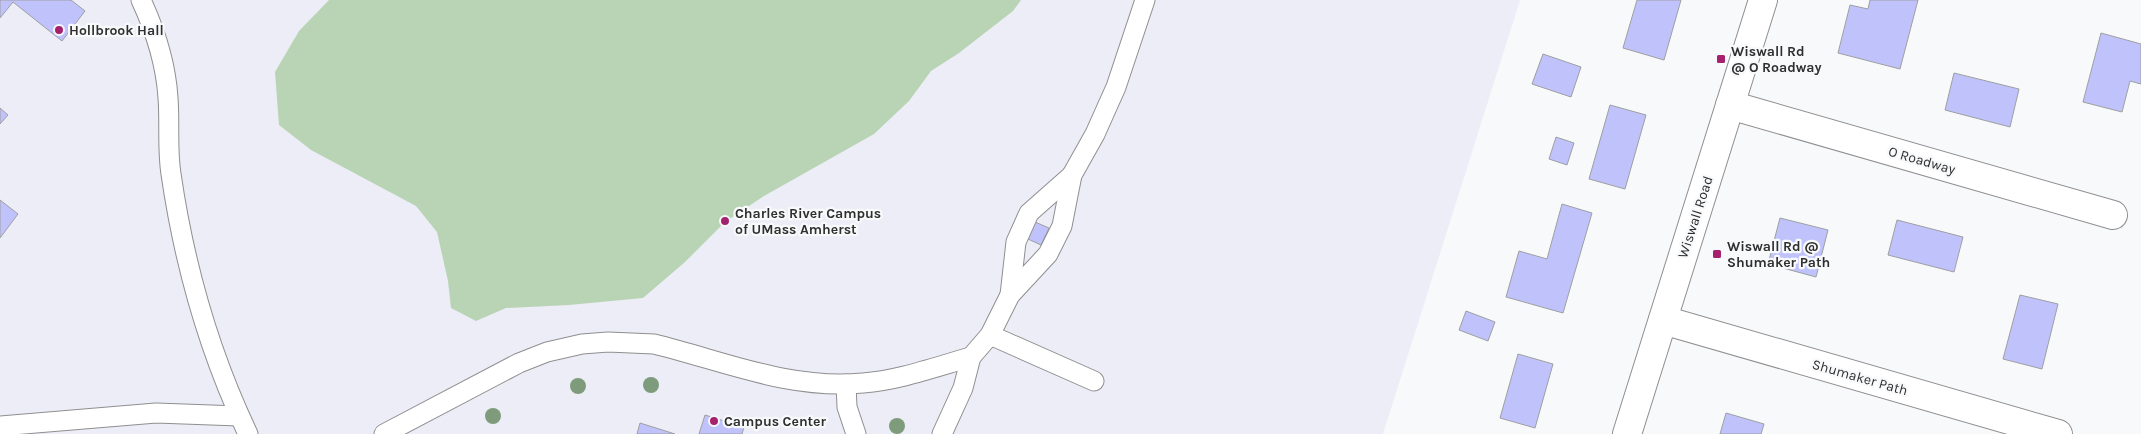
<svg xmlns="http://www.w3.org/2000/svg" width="2141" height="434" font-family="Karla,sans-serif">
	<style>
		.built { fill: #ecedf6 }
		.green { fill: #b9d4b5 }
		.building { fill: #c0c3fb; stroke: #9e9fa1 }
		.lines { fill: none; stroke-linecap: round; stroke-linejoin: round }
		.lane-casing { stroke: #8f8f91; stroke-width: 21 }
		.street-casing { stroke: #8f8f91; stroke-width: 30 }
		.secondary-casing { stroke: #8f8f91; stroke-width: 30 }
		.lane { stroke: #fff; stroke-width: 19 }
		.street { stroke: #fff; stroke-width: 28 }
		.secondary { stroke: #fff; stroke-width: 28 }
		.tree { fill: #7e9c7c }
		.poi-dot { fill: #a5216e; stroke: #f8f9fb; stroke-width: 2 }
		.labels { text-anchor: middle; stroke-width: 4.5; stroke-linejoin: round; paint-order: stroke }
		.poi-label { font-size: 14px; font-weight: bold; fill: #2f2f2f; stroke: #f8f9fb; text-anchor: start }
		.street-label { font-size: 14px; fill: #2f2f2f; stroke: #f8f9fb }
	</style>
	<rect width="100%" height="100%" fill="#f8f9fb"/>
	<polygon class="built" points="0,0 1520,0 1383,434 0,434"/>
	<polygon class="green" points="329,0 1021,0 1013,11 959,53 931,71 909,101 874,134 764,196 725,222 685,262 643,298 569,305 506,308 476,321 451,308 448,281 437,232 416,206 311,150 279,125 275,72 299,31"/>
	<g class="building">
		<polygon points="0,0 71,0 85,11 62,41 13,2 0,18"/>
		<polygon points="1637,0 1681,0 1664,60 1623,48"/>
		<polygon points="1870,0 1918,0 1900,69 1838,53 1850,5 1868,9"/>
		<polygon points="2101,33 2141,44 2141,84 2130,81 2122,112 2083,102"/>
		<polygon points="1543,54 1581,67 1571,97 1532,84"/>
		<polygon points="1954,73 2019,89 2010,127 1945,110"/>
		<polygon points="1610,105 1646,115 1625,189 1589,179"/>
		<polygon points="0,108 8,115 0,124"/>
		<polygon points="1556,137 1574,143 1567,165 1549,159"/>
		<polygon points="0,200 18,214 0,238"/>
		<polygon points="1562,204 1592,213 1563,313 1506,297 1519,251 1547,259"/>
		<polygon points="1780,218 1828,230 1816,277 1768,264"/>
		<polygon points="1897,220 1963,237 1954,272 1888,255"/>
		<polygon points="1035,222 1049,228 1041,245 1028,239"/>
		<polygon points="2020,295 2058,304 2042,369 2003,359"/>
		<polygon points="1466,311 1495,322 1488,341 1459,330"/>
		<polygon points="1518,354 1553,364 1535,428 1500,418"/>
		<polygon points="1726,413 1764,424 1761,434 1720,434"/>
		<polygon points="705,415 744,427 742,434 699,434"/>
		<polygon points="640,423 675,434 637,434"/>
	</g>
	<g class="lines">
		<defs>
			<g id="lane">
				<path d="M141 0C155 30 166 65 168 98 170 123 167 149 171 174 184 263 209 352 248 434"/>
				<polyline points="1010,295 1016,242 1029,213 1072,175"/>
				<polyline points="990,335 1094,381"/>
				<polyline points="846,384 847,407 856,434"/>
				<polyline points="0,426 156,413 239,416"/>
				<path d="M384 434 519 363 547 352 582 344 608 342 654 344C724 361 789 390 863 383 900 380 935 367 971 357"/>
				<polyline points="942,434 963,388 971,357 990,335 1010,295 1048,254 1062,226 1072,175 1095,134 1116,87 1145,0"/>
			</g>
			<g id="street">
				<polyline points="1730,105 2113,215"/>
				<polyline points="1663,320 2058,434"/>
			</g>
			<polyline id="secondary" points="1627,434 1763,0"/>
		</defs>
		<use href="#lane" class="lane-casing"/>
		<use href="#street" class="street-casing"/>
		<use href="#secondary" class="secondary-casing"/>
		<use href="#lane" class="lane"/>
		<use href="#street" class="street"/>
		<use href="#secondary" class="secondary"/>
	</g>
	<g class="tree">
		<circle cx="651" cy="385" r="8"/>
		<circle cx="578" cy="386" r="8"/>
		<circle cx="493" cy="416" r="8"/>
		<circle cx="897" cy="426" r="8"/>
	</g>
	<g class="poi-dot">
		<circle cx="59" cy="30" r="5"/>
		<rect x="1716" y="54" width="10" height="10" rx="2.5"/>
		<circle cx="725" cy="221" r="5"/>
		<rect x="1712" y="249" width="10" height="10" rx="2.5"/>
		<circle cx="714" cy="421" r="5"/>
	</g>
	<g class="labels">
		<g class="poi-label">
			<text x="69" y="35">Hollbrook Hall</text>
			<text x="1731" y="56">Wiswall Rd<tspan x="1731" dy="16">@ O Roadway</tspan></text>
			<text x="735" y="218">Charles River Campus<tspan x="735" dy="16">of UMass Amherst</tspan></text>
			<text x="1727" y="251">Wiswall Rd @<tspan x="1727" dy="16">Shumaker Path</tspan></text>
			<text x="724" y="426">Campus Center</text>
		</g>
		<g class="street-label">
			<text transform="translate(1922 160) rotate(16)" y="5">O Roadway</text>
			<text transform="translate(1695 217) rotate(-72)" y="5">Wiswall Road</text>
			<text transform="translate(1860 377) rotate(16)" y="5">Shumaker Path</text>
		</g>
	</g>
</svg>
